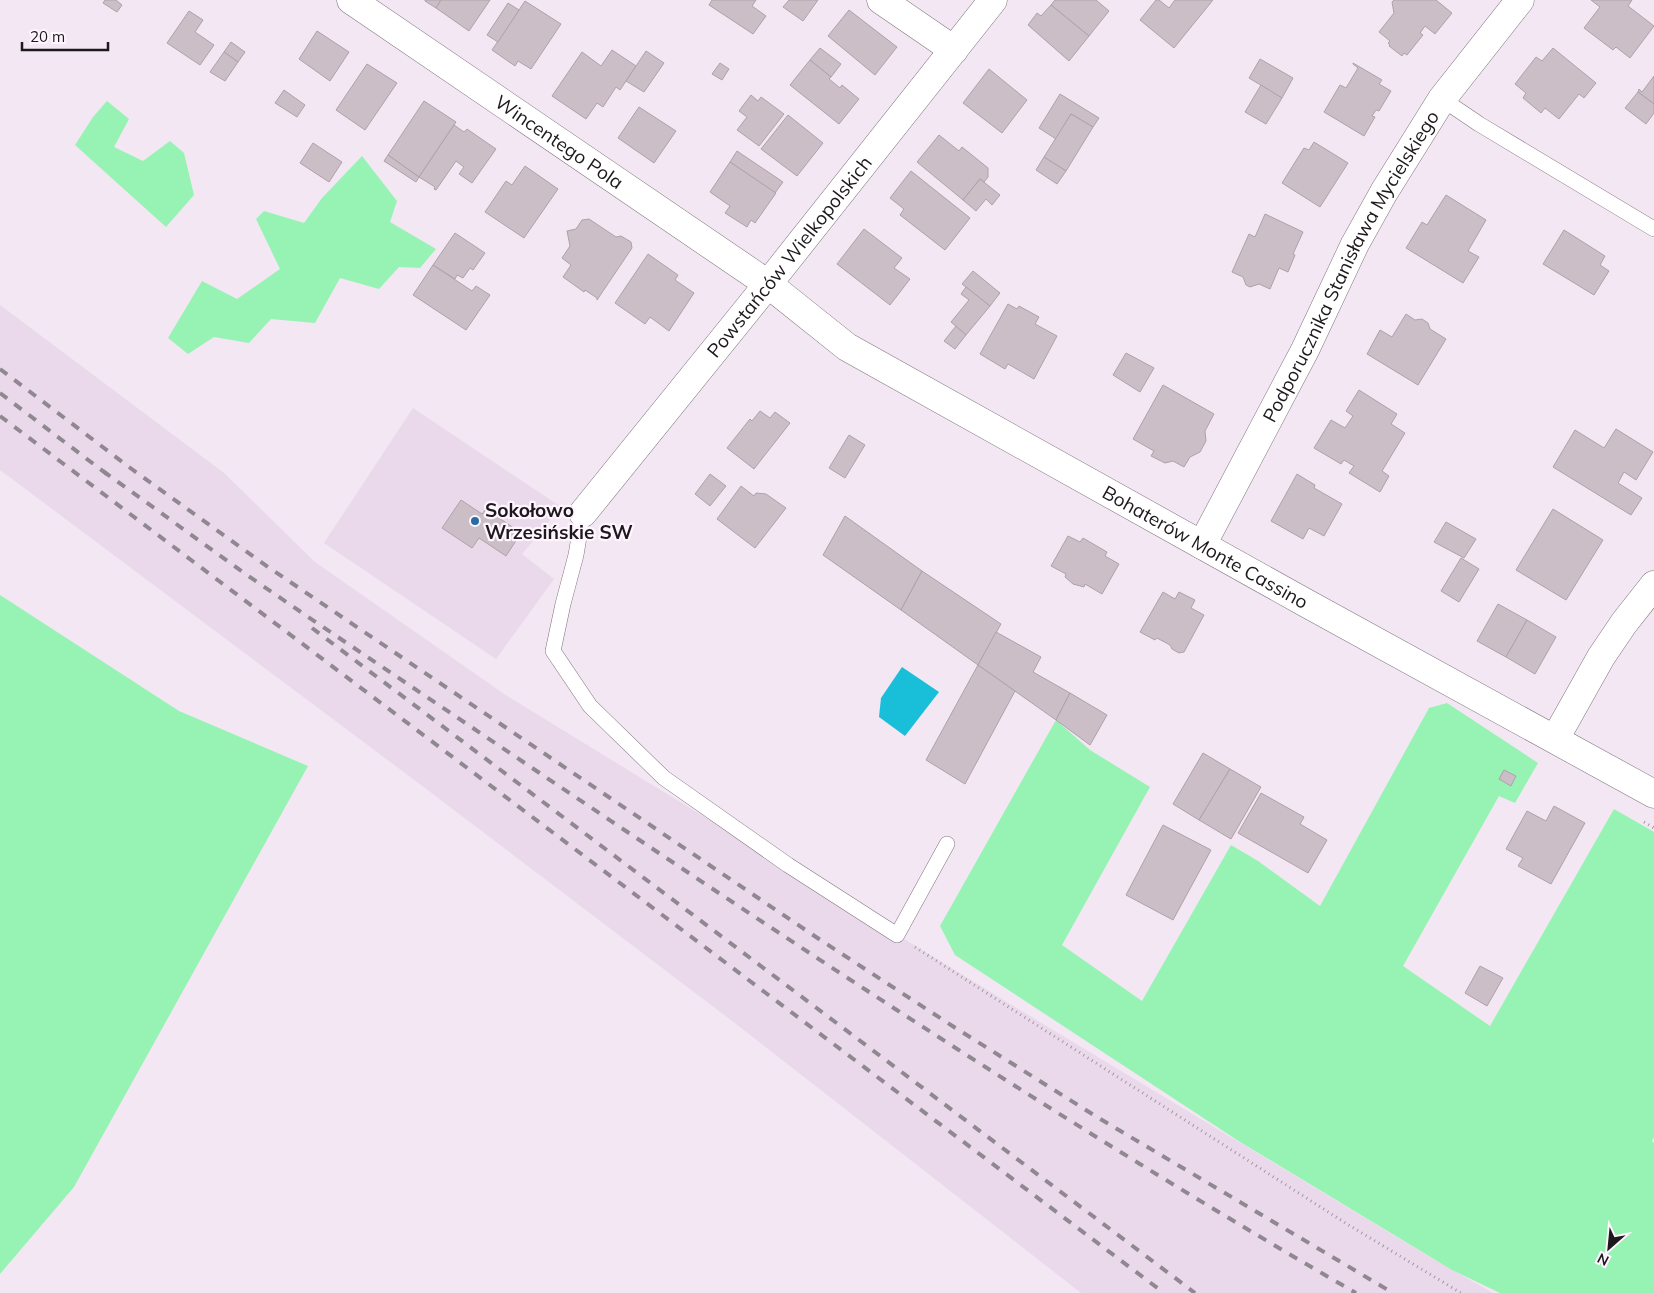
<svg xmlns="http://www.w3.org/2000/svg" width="1654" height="1293" font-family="Mulish,sans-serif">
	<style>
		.built { fill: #ead9eb }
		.green { fill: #97f3b4 }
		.water { fill: #19bfd9 }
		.building { fill: #ccbec7; stroke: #afa1a9 }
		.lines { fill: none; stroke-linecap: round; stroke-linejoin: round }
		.service-casing { stroke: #7f757f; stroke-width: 16 }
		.minor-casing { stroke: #7f757f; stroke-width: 29 }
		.path { stroke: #a199a2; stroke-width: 3; stroke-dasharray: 1 4; stroke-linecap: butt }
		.service { stroke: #fff; stroke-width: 15 }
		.minor { stroke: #fff; stroke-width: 28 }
		.rail { stroke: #908890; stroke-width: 4; stroke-dasharray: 9 9; stroke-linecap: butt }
		.poi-dot { fill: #296ca1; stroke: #fef5fe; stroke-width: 2 }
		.labels { text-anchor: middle; stroke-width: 4.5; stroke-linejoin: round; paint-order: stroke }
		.street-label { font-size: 19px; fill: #1c181c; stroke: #fef5fe }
		.poi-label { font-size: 19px; font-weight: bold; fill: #1c181c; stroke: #fef5fe; text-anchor: start }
	</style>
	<rect width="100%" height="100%" fill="#f2e7f3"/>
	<g class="built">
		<polygon points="0,305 224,473 315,562 507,696 1020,1010 1428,1256 1493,1293 1081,1293 740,1027 413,779 0,470"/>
		<polygon points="413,408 561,507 522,554 554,579 496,659 324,543"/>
	</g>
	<g class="green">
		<polygon points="107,101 129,119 114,147 143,161 170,141 184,153 194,195 166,227 75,145 93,117"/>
		<polygon points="362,156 397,201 390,222 436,249 420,268 399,267 379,289 340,278 315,323 271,319 249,343 214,337 188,354 168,338 202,281 237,299 280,269 256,219 264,211 304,223 322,198"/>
		<polygon points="0,595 179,711 308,766 74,1187 0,1274"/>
		<polygon points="1447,703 1538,763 1515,803 1499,796 1403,966 1490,1026 1614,809 1654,832 1654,1137 1652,1141 1654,1143 1654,1293 1500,1293 1452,1270 1240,1142 955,955 940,926 1056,720 1090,750 1150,787 1062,945 1142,1001 1231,845 1258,861 1320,906 1429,708"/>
	</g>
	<polygon class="water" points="902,667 939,692 905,736 879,717 881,698"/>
	<g class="building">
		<polygon points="105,0 116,0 122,5 117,12 103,3"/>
		<polygon points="425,0 441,0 436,8 425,1"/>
		<polygon points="441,0 490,0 469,31 436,8"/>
		<polygon points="712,0 756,0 752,6 766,16 753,34 709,5"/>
		<polygon points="789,0 818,0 803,21 783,7"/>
		<polygon points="1055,0 1096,0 1109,11 1089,36 1051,5"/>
		<polygon points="1156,0 1159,0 1169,8 1175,0 1213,0 1174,48 1140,20"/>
		<polygon points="1394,0 1436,0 1452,13 1435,34 1425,26 1420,33 1423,35 1407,55 1404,53 1402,56 1389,46 1390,45 1388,43 1390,41 1379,32 1394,13 1392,2"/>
		<polygon points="1591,0 1632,0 1628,6 1654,26 1630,58 1616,47 1613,50 1584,28 1600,7"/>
		<polygon points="525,1 561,24 531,69 518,61 515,66 492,50"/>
		<polygon points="508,3 519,10 498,42 487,35"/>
		<polygon points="1051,5 1089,36 1069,61 1028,25 1037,13 1041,16"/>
		<polygon points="849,10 897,47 875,75 828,36"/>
		<polygon points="189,11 203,20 195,32 214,45 200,65 167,43"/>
		<polygon points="317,31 349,52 330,81 299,59"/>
		<polygon points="231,42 245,52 238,62 224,52"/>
		<polygon points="820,48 841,64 831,77 810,60"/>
		<polygon points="1553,48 1596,83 1584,98 1579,94 1559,119 1545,108 1541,113 1523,98 1526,93 1515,84 1536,57 1542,61"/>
		<polygon points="612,50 636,66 620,90 616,87 603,107 597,103 586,119 552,96 582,52 601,66"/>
		<polygon points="646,51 664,63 644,92 626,81"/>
		<polygon points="224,52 238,62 225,81 210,72"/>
		<polygon points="1260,59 1293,78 1282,98 1249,78"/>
		<polygon points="810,60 831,77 829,79 840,88 842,85 859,99 839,124 790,85"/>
		<polygon points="720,63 729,69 722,80 712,74"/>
		<polygon points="1353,63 1382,80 1379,84 1391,91 1379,111 1376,110 1372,116 1375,117 1364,136 1324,112 1340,85 1346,88 1358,68 1353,64"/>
		<polygon points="367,64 397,83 365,130 336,110"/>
		<polygon points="989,69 1027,100 1002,133 963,103"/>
		<polygon points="1654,76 1654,104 1638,92 1639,89 1642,92"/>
		<polygon points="1261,85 1282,98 1266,124 1245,112"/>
		<polygon points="284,90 305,105 297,117 275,103"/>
		<polygon points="1638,92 1654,104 1654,113 1646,124 1625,108"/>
		<polygon points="1060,94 1099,118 1093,127 1071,114 1056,139 1039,128"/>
		<polygon points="751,95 758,101 761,97 784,114 759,146 737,130 747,117 739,111"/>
		<polygon points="424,101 456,122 419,177 388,155"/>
		<polygon points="639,107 676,131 654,163 618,138"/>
		<polygon points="1071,114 1093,127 1066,171 1044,157"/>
		<polygon points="788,115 823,143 797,176 761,149"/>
		<polygon points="454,125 464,132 467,129 496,149 472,183 459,174 464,167 456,161 436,190 434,189 435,187 419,177"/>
		<polygon points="939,135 959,151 962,147 988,168 988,177 984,182 980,179 963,200 917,162"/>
		<polygon points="1314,142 1348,163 1320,207 1282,183 1304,148 1309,150"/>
		<polygon points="313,143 342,162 329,182 300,163"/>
		<polygon points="737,151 783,182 775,193 730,162"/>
		<polygon points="388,155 419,177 416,182 384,161"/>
		<polygon points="1044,157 1066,171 1057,184 1036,170"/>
		<polygon points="730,162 776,193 755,223 751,220 747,227 725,213 730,206 710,192"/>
		<polygon points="525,166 558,189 524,238 485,212 506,181 512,185"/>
		<polygon points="911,171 970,218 945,250 900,215 904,209 890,198"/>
		<polygon points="980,179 1000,195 992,205 986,199 976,211 963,200"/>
		<polygon points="1446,195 1486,220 1468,251 1479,257 1463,283 1406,248 1422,222 1427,225"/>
		<polygon points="1265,214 1303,232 1293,254 1295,255 1288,272 1279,268 1270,289 1259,284 1250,287 1246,285 1243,277 1232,272 1249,234 1255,237"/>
		<polygon points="589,219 616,237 621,236 631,242 632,248 597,300 597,298 585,290 584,292 563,277 571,265 562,258 570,246 567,231 576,229 582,220"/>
		<polygon points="864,229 902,258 894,268 910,279 890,305 837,264"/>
		<polygon points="1564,230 1605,256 1600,265 1609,271 1594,295 1543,264"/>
		<polygon points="455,233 485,253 473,270 470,268 463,278 457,275 455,279 433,265"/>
		<polygon points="648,254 678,275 675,280 694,293 669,331 650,317 645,324 615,303"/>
		<polygon points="433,265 472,291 476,286 490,295 466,330 413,295"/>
		<polygon points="973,271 1000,293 990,306 962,284"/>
		<polygon points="966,287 990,306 966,335 951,322 969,300 961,294"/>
		<polygon points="1008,304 1017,309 1019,306 1039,317 1035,324 1057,336 1034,379 1008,364 1005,369 980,354"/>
		<polygon points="1406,314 1415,320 1422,319 1428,323 1430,329 1446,339 1418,385 1367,354 1380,330 1392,337"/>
		<polygon points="956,326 966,335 955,349 944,341"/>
		<polygon points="1126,353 1154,368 1140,392 1113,375"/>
		<polygon points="1163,385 1214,414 1205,431 1206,441 1200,452 1190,457 1184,467 1173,461 1165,463 1151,456 1154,451 1133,439"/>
		<polygon points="1359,390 1397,414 1391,424 1405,433 1382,471 1389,476 1380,492 1349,473 1354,466 1344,460 1341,464 1314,448 1331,420 1345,428 1353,416 1346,411"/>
		<polygon points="760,411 770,418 775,412 790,423 754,469 727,448 750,419 752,421"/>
		<polygon points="1616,429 1653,452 1636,480 1624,472 1618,483 1642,498 1631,515 1553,467 1575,430 1604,448"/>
		<polygon points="849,435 865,445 845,478 829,468"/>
		<polygon points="710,474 726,486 710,506 695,494"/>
		<polygon points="1297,474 1315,485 1314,488 1342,504 1324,536 1309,528 1303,539 1271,521"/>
		<polygon points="741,486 754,496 756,493 766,494 786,508 755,548 717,519"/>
		<polygon points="461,500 482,514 486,509 521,533 506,556 479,538 472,548 442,528"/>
		<polygon points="1553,509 1603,540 1566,600 1516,570"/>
		<polygon points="845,516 922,571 901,610 823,555"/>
		<polygon points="1446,522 1476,539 1464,558 1434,542"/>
		<polygon points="1068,536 1080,542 1083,538 1107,552 1105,556 1119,564 1102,594 1085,584 1084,587 1073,584 1065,577 1066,574 1051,566"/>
		<polygon points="1461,558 1479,569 1459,602 1441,591"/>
		<polygon points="922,571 1001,624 978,665 901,610"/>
		<polygon points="1163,592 1175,599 1179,592 1195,600 1191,608 1204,615 1184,652 1179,653 1172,649 1170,645 1157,638 1155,640 1140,632"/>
		<polygon points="1498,604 1527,620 1506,657 1477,641"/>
		<polygon points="1527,620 1556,637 1535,674 1506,657"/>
		<polygon points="996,632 1041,657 1033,672 1070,693 1056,720 978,665"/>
		<polygon points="978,665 1015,691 965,784 926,760"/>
		<polygon points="1070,693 1107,715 1090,745 1056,720"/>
		<polygon points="1203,753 1230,769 1199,820 1173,804"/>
		<polygon points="1230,769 1261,787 1231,839 1199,820"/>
		<polygon points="1504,770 1516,776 1511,786 1499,779"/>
		<polygon points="1261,793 1304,817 1300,824 1327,840 1308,873 1238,833"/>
		<polygon points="1554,806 1585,823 1551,884 1518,866 1523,858 1506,849 1527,811 1546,821"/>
		<polygon points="1163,825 1211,850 1173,920 1126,895"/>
		<polygon points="1480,966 1503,978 1487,1006 1465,993"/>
	</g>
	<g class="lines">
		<defs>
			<g id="service">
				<polyline points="1442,99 1479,124 1654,229"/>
				<polyline points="583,513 576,555 563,604 553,651 590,706 664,778 788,865 897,935 947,844"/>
			</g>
			<g id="minor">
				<path id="s1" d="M351 0 768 284 847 347 1306 603 1654 794"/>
				<polyline points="881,0 954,50"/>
				<path id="s2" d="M583 513 768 284 993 0"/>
				<path id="s3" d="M1202 545 1305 350 1355 244 1384 192 1442 99 1520 0"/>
				<polyline points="1555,739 1601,657 1624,623 1654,585"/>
			</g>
		</defs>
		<use href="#service" class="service-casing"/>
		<use href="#minor" class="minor-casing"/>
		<g class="path">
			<polyline points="1644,822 1654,828"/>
			<polyline points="915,947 1347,1224 1461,1293"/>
		</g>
		<use href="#service" class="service"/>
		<use href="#minor" class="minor"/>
		<g class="rail">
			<polyline points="0,369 129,467 268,567 816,937 954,1027 1097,1117 1393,1293"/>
			<polyline points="0,393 108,475"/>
			<polyline points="0,416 1164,1293"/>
			<path d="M103 471 244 573 317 623C659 853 999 1087 1356 1293"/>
			<polyline points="312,628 1195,1293"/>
		</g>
	</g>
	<circle class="poi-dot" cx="475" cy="521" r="5"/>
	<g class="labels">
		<g class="street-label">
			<text dy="7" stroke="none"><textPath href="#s1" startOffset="252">Wincentego Pola</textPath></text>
			<text dy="7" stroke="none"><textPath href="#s2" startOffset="329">Powstańców Wielkopolskich</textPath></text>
			<text dy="7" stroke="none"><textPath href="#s3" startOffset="316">Podporucznika Stanisława Mycielskiego</textPath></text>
			<text dy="7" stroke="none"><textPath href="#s1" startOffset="1016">Bohaterów Monte Cassino</textPath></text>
		</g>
		<g class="poi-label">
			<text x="485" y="517">Sokołowo<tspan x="485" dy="22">Wrzesińskie SW</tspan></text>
		</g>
	</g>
	<g transform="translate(1609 1248) rotate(207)" stroke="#fef5fe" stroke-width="4" paint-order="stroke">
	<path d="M0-4L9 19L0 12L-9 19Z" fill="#1c181c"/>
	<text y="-8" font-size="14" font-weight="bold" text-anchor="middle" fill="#1c181c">N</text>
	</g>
	<path d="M22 42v8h86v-8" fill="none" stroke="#1c181c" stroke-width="2.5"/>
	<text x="30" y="42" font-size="15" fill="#1c181c" stroke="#fef5fe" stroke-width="4" paint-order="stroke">20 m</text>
</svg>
